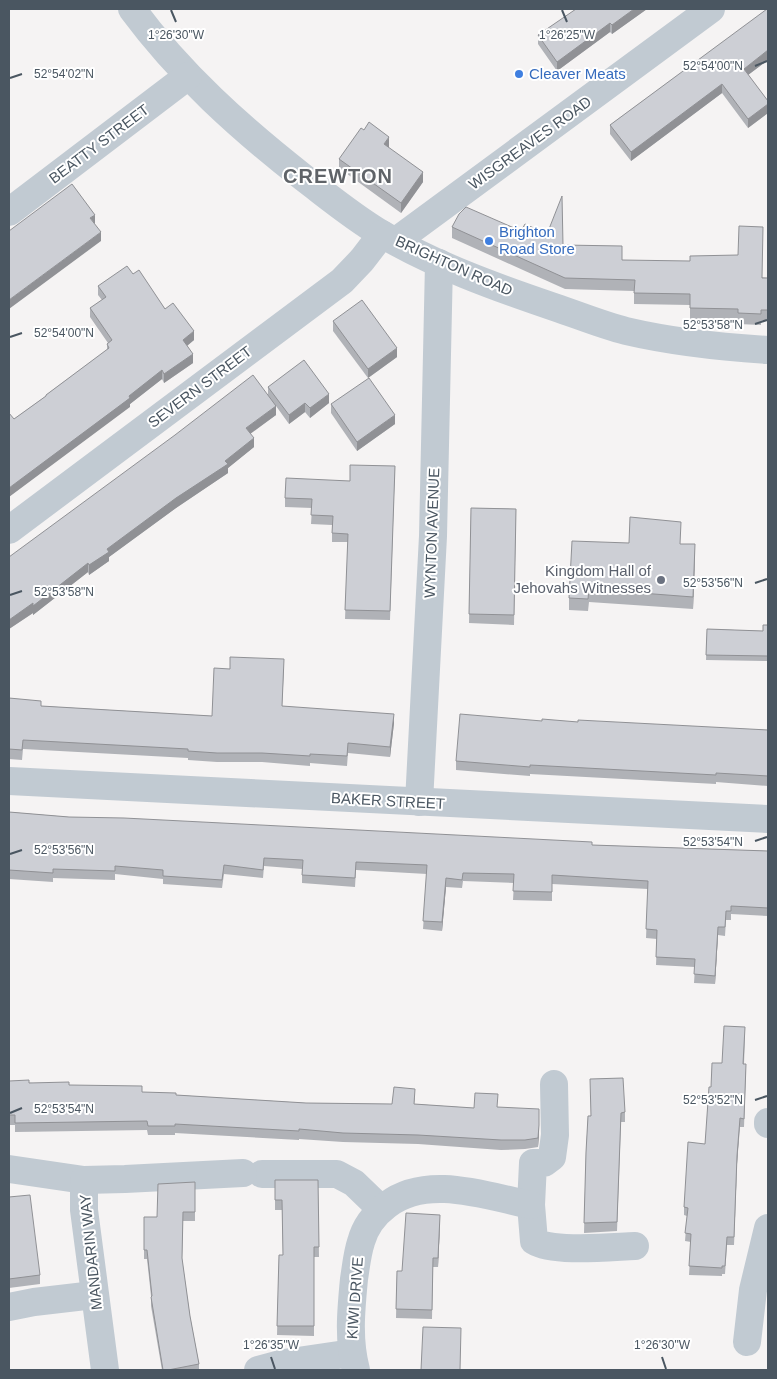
<svg xmlns="http://www.w3.org/2000/svg" width="777" height="1379" font-family="Helvetica,sans-serif">
	<style>
		.lines { fill: none; stroke-linecap: round; stroke-linejoin: round }
		.minor { stroke: #c1cad2; stroke-width: 28 }
		.wall { fill: #b0b2b7 }
		.shaded-wall { fill: #909195 }
		.building { fill: #cdcfd5; stroke: #909195 }
		.ticks { fill: none; stroke: #4a5661; stroke-width: 2 }
		.shop-dot { fill: #3f7fe0; stroke: #fff; stroke-width: 2 }
		.worship-dot { fill: #6b7280; stroke: #fff; stroke-width: 2 }
		.labels { text-anchor: middle; stroke-width: 4; stroke-linejoin: round; paint-order: stroke }
		.shop-label { font-size: 15px; fill: #366cbe; stroke: #fff; text-anchor: start }
		.street-label { font-size: 15px; fill: #4a5661; stroke: #fff }
		.worship-label { font-size: 15px; fill: #5b616d; stroke: #fff; text-anchor: end }
		.district-label { font-size: 20px; font-weight: bold; letter-spacing: 1px; fill: #5f6368; stroke: #fff }
		.ticks-label { font-size: 12px; text-anchor: middle; fill: #4a5661; stroke: #fff; stroke-width: 4; stroke-linejoin: round; paint-order: stroke }
	</style>
	<rect width="100%" height="100%" fill="#f5f3f3"/>
	<g class="lines">
		<g class="minor">
			<path d="M132 9C180 74 240 128 304 178 329 197 353 217 380 233 434 265 495 287 554 307 578 315 602 325 626 331 673 342 720 347 768 350"/>
			<polyline points="9,212 188,76"/>
			<polyline points="396,241 711,9"/>
			<polyline points="9,530 342,281 362,260 382,234"/>
			<polyline points="9,781 768,819"/>
			<polyline points="419,802 433,536 439,263"/>
			<path d="M554 1084 555 1135 552 1157 544 1163H533L531 1205 534 1241C553 1253 610 1247 635 1246"/>
			<polyline points="768,1122 768,1124"/>
			<polyline points="9,1169 84,1180 84,1210 105,1370"/>
			<polyline points="262,1174 337,1174 354,1183 381,1209"/>
			<polyline points="84,1180 125,1179 243,1173"/>
			<polyline points="9,1307 34,1302 94,1295"/>
			<polyline points="747,1342 753,1290 768,1228"/>
			<polyline points="258,1370 284,1363 352,1353"/>
			<path d="M356 1370C348 1340 351 1310 354 1279 356 1267 357 1254 361 1242 365 1227 375 1214 387 1205 427 1174 486 1196 531 1205"/>
		</g>
	</g>
	<g class="wall">
		<polygon points="647,9 612,34 610,32 557,71 538,44 538,35"/>
		<polygon points="768,9 768,60 748,75 768,101 768,113 748,128 722,93 631,161 610,134 610,125"/>
		<polygon points="389,147 389,148 423,182 401,213 339,168 339,159"/>
		<polygon points="452,227 521,231 563,245 622,260 768,278 768,321 761,321 761,325 738,324 738,320 690,319 690,305 634,304 634,291 565,289 452,238"/>
		<polygon points="133,274 194,340 187,346 193,363 164,383 162,379 130,404 130,407 14,419 46,396 46,395 107,350 107,344 108,343 90,317 90,308 102,300 98,295 98,286"/>
		<polygon points="333,321 397,357 368,378 333,331"/>
		<polygon points="268,387 329,403 310,418 305,412 289,424 276,406 276,415 250,433 254,447 228,468 228,473 176,508 109,557 109,561 89,575 88,572 33,615 33,613 9,629 9,557 268,395"/>
		<polygon points="331,404 395,424 357,451 331,413"/>
		<polygon points="395,466 390,620 345,619 348,542 332,542 332,525 311,524 312,508 285,507 285,498 350,481"/>
		<polygon points="471,508 516,509 514,625 469,623"/>
		<polygon points="629,543 681,544 695,556 693,609 589,602 588,611 569,610 569,598"/>
		<polygon points="768,625 768,661 706,660 707,629 763,631"/>
		<polygon points="284,669 282,706 394,723 390,757 348,753 347,766 310,763 310,766 262,762 217,762 188,760 188,758 23,749 22,760 9,759 9,698 41,706 212,716"/>
		<polygon points="542,721 578,722 768,730 768,786 716,782 716,784 530,774 530,776 456,770 456,761"/>
		<polygon points="9,812 69,817 592,845 768,851 768,916 731,914 731,920 726,920 725,936 718,935 715,984 694,983 695,967 656,965 657,939 646,938 648,889 552,884 552,901 513,900 514,883 463,881 462,888 446,887 442,931 423,929 427,874 356,870 355,887 302,883 302,869 264,866 263,878 224,874 222,888 163,884 163,879 115,874 115,880 53,878 53,882 9,879"/>
		<polygon points="745,1036 744,1064 746,1072 744,1127 740,1127 737,1164 734,1245 727,1245 725,1274 722,1274 722,1276 689,1275 691,1242 685,1241 687,1216 684,1215 684,1207 705,1144 711,1087 722,1063"/>
		<polygon points="9,1081 176,1095 306,1103 392,1104 415,1098 414,1104 474,1108 498,1107 539,1134 538,1147 525,1149 501,1150 418,1144 343,1142 299,1139 299,1140 175,1133 175,1135 148,1135 147,1130 15,1132 15,1125 9,1125"/>
		<polygon points="625,1112 625,1122 621,1122 617,1231 584,1233 586,1152 588,1116"/>
		<polygon points="275,1180 318,1180 319,1257 314,1257 314,1336 277,1335 279,1255 283,1255 282,1210 275,1210"/>
		<polygon points="195,1182 195,1221 183,1221 182,1259 190,1316 199,1364 199,1370 162,1370 151,1306 151,1296 147,1259 144,1259 144,1217 157,1217"/>
		<polygon points="9,1197 40,1275 40,1284 9,1288"/>
		<polygon points="440,1224 438,1267 433,1267 432,1319 396,1318 397,1271 402,1271"/>
	</g>
	<g class="shaded-wall">
		<polygon points="634,9 647,9 612,34 612,25"/>
		<polygon points="610,23 610,32 557,71 557,62"/>
		<polygon points="768,50 768,60 744,78 744,69"/>
		<polygon points="722,84 722,93 631,161 631,152"/>
		<polygon points="768,104 768,113 748,128 748,119"/>
		<polygon points="389,137 389,147 384,154 384,144"/>
		<polygon points="423,172 423,182 401,213 401,203"/>
		<polygon points="95,215 95,224 90,218"/>
		<polygon points="101,232 101,241 9,309 9,300"/>
		<polygon points="194,331 194,340 183,349 183,340"/>
		<polygon points="397,348 397,357 368,378 368,369"/>
		<polygon points="193,354 193,363 164,383 164,374"/>
		<polygon points="162,370 162,379 130,404 130,407 9,497 9,488"/>
		<polygon points="329,394 329,403 310,418 310,408"/>
		<polygon points="305,403 305,412 289,424 289,415"/>
		<polygon points="276,406 276,415 246,437 246,428"/>
		<polygon points="395,415 395,424 357,451 357,442"/>
		<polygon points="254,438 254,447 228,468 228,473 176,508 109,557 109,561 89,575 89,565 107,549 225,461"/>
		<polygon points="695,544 695,556 693,609 693,597"/>
		<polygon points="88,563 88,572 33,615 33,613 9,629 9,620"/>
		<polygon points="394,714 394,723 390,757 390,747"/>
		<polygon points="446,878 446,887 442,931 442,922"/>
		<polygon points="718,927 718,935 715,984 715,976"/>
		<polygon points="740,1118 737,1164 734,1245 737,1156"/>
		<polygon points="539,1125 539,1134 538,1147 538,1138"/>
		<polygon points="440,1215 440,1224 438,1267 438,1258"/>
	</g>
	<g class="building">
		<polygon points="576,9 634,9 612,25 610,23 557,62 538,35"/>
		<polygon points="767,9 768,9 768,50 744,69 768,101 768,104 748,119 722,84 631,152 610,125"/>
		<polygon points="369,122 389,137 384,144 423,172 401,203 339,159 361,128 364,130"/>
		<polygon points="72,184 95,215 90,218 101,232 9,300 9,231"/>
		<polygon points="562,196 563,245 622,246 622,260 690,261 690,256 738,255 739,226 763,227 762,278 768,278 768,310 761,310 761,314 738,313 738,309 690,308 690,294 634,293 635,280 565,278 452,227 459,214 466,207 521,231 525,224 547,234"/>
		<polygon points="127,266 133,274 139,270 165,309 173,303 194,331 183,340 193,354 164,374 162,370 129,396 130,398 9,488 9,413 14,419 46,396 46,395 109,348 107,344 112,340 90,308 106,297 98,286"/>
		<polygon points="362,300 397,348 368,369 333,321"/>
		<polygon points="304,360 329,394 310,408 305,403 289,415 268,387"/>
		<polygon points="253,375 276,406 246,428 254,438 225,461 228,464 176,498 107,549 109,552 89,565 88,563 33,606 33,603 9,620 9,557 175,435"/>
		<polygon points="369,378 395,415 357,442 331,404"/>
		<polygon points="350,465 395,466 390,611 345,610 348,534 332,533 333,516 311,515 312,499 285,498 286,478 350,481"/>
		<polygon points="471,508 516,509 514,615 469,614"/>
		<polygon points="630,517 681,522 680,544 695,544 693,597 589,589 588,599 569,598 572,541 629,543"/>
		<polygon points="763,625 768,625 768,656 706,655 707,629 763,631"/>
		<polygon points="230,657 284,659 282,706 394,714 390,747 348,743 347,756 310,754 310,756 262,753 217,753 188,751 188,749 23,740 22,750 9,749 9,698 41,701 41,706 212,716 214,668 230,669"/>
		<polygon points="460,714 542,721 542,719 578,722 578,720 768,730 768,776 716,773 716,775 530,765 530,767 456,761"/>
		<polygon points="9,812 69,817 124,818 592,842 592,845 768,851 768,908 731,906 731,911 726,911 725,927 718,927 715,976 694,974 695,959 656,957 657,930 646,929 648,881 552,875 552,892 513,891 514,874 463,873 462,880 446,878 442,922 423,921 427,865 356,862 355,878 302,875 303,860 264,858 263,870 224,865 222,880 163,876 163,870 115,866 115,871 53,869 53,873 9,870"/>
		<polygon points="724,1026 745,1027 743,1064 746,1064 744,1119 740,1118 737,1156 734,1237 727,1237 725,1266 722,1266 722,1268 689,1266 691,1234 685,1233 688,1208 684,1207 688,1142 705,1144 709,1087 711,1087 712,1063 722,1063"/>
		<polygon points="623,1078 625,1112 621,1113 617,1222 584,1223 586,1152 588,1116 591,1116 590,1079"/>
		<polygon points="29,1080 29,1083 69,1082 69,1085 142,1086 142,1092 176,1093 176,1095 306,1103 392,1104 394,1087 415,1089 414,1104 474,1108 475,1093 498,1094 497,1107 539,1109 539,1125 538,1138 525,1140 501,1140 418,1135 343,1133 299,1129 299,1131 175,1124 175,1126 148,1126 147,1121 15,1123 15,1115 9,1115 9,1081"/>
		<polygon points="275,1180 318,1180 319,1247 314,1247 314,1326 277,1326 279,1255 283,1255 282,1200 275,1200"/>
		<polygon points="195,1182 195,1212 183,1212 182,1258 190,1316 199,1364 168,1370 163,1370 151,1297 152,1296 147,1250 144,1250 144,1217 157,1217 158,1184"/>
		<polygon points="30,1195 40,1275 9,1279 9,1197"/>
		<polygon points="406,1213 440,1215 438,1258 433,1258 432,1310 396,1309 397,1271 402,1271"/>
		<polygon points="423,1327 461,1328 460,1370 421,1370"/>
	</g>
	<path class="ticks" d="M171 10 176 22M562 10 567 22M755 66 767 61M10 78 22 74M755 324 767 320M10 337 22 333M755 583 767 579M10 595 22 591M755 841 767 837M10 854 22 850M755 1100 767 1096M10 1113 22 1108M271 1357 275 1369M662 1357 666 1369"/>
	<g class="shop-dot">
		<circle cx="519" cy="74" r="5"/>
		<circle cx="489" cy="241" r="5"/>
	</g>
	<circle class="worship-dot" cx="661" cy="580" r="5"/>
	<g class="labels">
		<g class="shop-label">
			<text x="529" y="79">Cleaver Meats</text>
			<text x="499" y="237">Brighton<tspan x="499" dy="17">Road Store</tspan></text>
		</g>
		<g class="street-label">
			<text transform="translate(530 143) rotate(-36)" y="5">WISGREAVES ROAD</text>
			<text transform="translate(99 144) rotate(-37)" y="5">BEATTY STREET</text>
			<text transform="translate(454 266) rotate(24)" y="5">BRIGHTON ROAD</text>
			<text transform="translate(200 387) rotate(-37)" y="5">SEVERN STREET</text>
			<text transform="translate(432 533) rotate(-88)" y="5">WYNTON AVENUE</text>
			<text transform="translate(388 801) rotate(3)" y="5">BAKER STREET</text>
			<text transform="translate(91 1252) rotate(-96)" y="5">MANDARIN WAY</text>
			<text transform="translate(355 1298) rotate(-86)" y="5">KIWI DRIVE</text>
		</g>
		<g class="worship-label">
			<text x="651" y="576">Kingdom Hall of<tspan x="651" dy="17">Jehovahs Witnesses</tspan></text>
		</g>
		<g class="district-label">
			<text x="338" y="183">CREWTON</text>
		</g>
	</g>
	<g class="ticks-label">
		<text x="567" y="39">1°26'25"W</text>
		<text x="176" y="39">1°26'30"W</text>
		<text x="713" y="70">52°54'00"N</text>
		<text x="64" y="78">52°54'02"N</text>
		<text x="713" y="329">52°53'58"N</text>
		<text x="64" y="337">52°54'00"N</text>
		<text x="713" y="587">52°53'56"N</text>
		<text x="64" y="596">52°53'58"N</text>
		<text x="713" y="846">52°53'54"N</text>
		<text x="64" y="854">52°53'56"N</text>
		<text x="713" y="1104">52°53'52"N</text>
		<text x="64" y="1113">52°53'54"N</text>
		<text x="271" y="1349">1°26'35"W</text>
		<text x="662" y="1349">1°26'30"W</text>
	</g>
	<rect width="777" height="1379" fill="none" stroke="#4a5661" stroke-width="20"/>
</svg>
